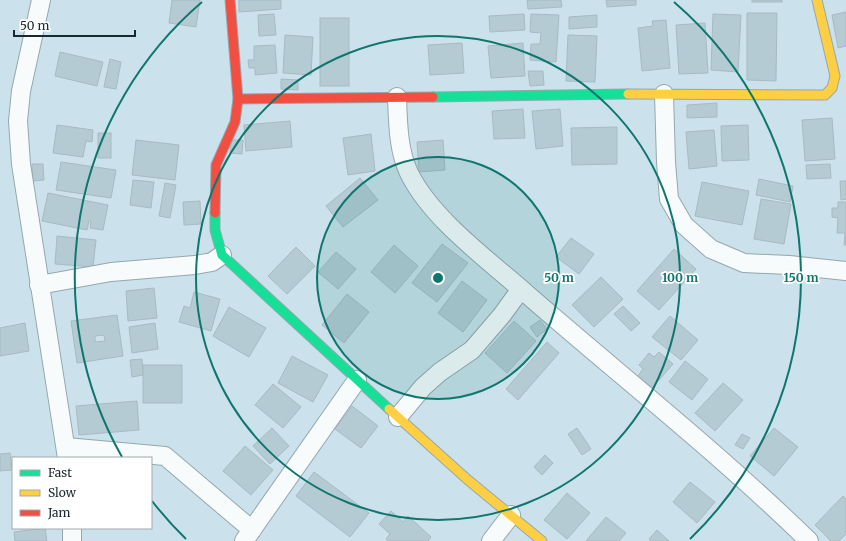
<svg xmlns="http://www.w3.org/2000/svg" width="846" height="541" font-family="Merriweather,serif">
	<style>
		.building { fill: #b4cbd4; stroke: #a8bac1; fill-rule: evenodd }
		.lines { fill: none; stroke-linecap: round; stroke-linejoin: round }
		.street-casing { stroke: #95a7ae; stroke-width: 20 }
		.fast-casing { stroke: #95a7ae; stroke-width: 11 }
		.slow-casing { stroke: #95a7ae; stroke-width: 11 }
		.jam-casing { stroke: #95a7ae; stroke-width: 11 }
		.street { stroke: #f7fbfc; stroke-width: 18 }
		.fast { stroke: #16e098; stroke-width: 9 }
		.slow { stroke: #ffcf43; stroke-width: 9 }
		.jam { stroke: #f24e42; stroke-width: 9 }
		.ring { fill: none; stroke: #0f766e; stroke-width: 2 }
		.centre { fill: #0f766e; stroke: #fff; stroke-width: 2 }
		.ring-label { font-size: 12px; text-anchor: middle; font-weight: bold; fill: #0f766e; stroke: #fff; stroke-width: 3.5; stroke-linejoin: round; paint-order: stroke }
	</style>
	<rect width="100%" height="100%" fill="#cbe2ec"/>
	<g class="building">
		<polygon points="172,0 200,0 196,27 169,23"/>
		<polygon points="239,0 281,0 281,9 239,12"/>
		<polygon points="527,0 561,0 562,7 528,9"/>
		<polygon points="606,0 636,0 636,5 607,7"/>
		<rect x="752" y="0" width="30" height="2"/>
		<polygon points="846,12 846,46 838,48 832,15"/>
		<polygon points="747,13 777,13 776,81 747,80"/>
		<polygon points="274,14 276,35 259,36 258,15"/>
		<polygon points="524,14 525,30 490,32 489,16"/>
		<polygon points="531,14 559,15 556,62 530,60 531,44 540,44 541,33 530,32"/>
		<polygon points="713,14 741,15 738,72 711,70"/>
		<polygon points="597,15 597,27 569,29 569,17"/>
		<rect x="320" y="18" width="29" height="68"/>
		<polygon points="666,20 670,68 642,71 638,28 653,26 652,21"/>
		<polygon points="705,23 708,73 679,74 676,25"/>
		<polygon points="285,35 313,37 311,75 283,73"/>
		<polygon points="568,35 597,36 595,82 566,81"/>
		<polygon points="462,43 464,73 430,75 428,45"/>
		<polygon points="523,43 525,76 491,78 488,46"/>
		<polygon points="275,45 277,73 255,75 255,68 249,68 248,60 254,60 254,46"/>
		<polygon points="60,52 103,62 97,86 55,76"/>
		<polygon points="110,59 121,62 116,89 104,87"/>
		<polygon points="528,71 543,71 544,85 530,86"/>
		<polygon points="281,79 298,80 298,90 281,89"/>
		<polygon points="717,103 717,117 687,118 687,105"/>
		<polygon points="523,109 525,138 494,139 492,111"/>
		<polygon points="560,109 563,146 536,149 532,111"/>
		<polygon points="832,118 835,159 805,161 802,120"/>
		<polygon points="290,121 292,147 246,151 244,125"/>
		<polygon points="57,125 93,130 92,142 86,141 83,157 53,153"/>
		<polygon points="748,125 749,160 722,161 721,126"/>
		<polygon points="617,127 617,164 572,165 571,128"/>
		<polygon points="714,130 717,166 689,169 686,132"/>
		<rect x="98" y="133" width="13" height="25"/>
		<polygon points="371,134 375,171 348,175 343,138"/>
		<polygon points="136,140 179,145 175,180 132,175"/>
		<polygon points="231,140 243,140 242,154 230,153"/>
		<polygon points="443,140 445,170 419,172 417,142"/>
		<polygon points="61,162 116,170 111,198 56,190"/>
		<polygon points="32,164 43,164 44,180 33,181"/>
		<polygon points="830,164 831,178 807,179 806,165"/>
		<polygon points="360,178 378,200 343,227 326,206"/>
		<polygon points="759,179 793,186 790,202 756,195"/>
		<polygon points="133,180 154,182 151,208 130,205"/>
		<polygon points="840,181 846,181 846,199 841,200"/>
		<polygon points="702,182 749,191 742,225 695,216"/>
		<polygon points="165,183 176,185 170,218 159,216"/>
		<polygon points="48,193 108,205 103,230 90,228 91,221 89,221 87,230 42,221"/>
		<polygon points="761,199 791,204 784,244 754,239"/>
		<polygon points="200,201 201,224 184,225 183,202"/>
		<polygon points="838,202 846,202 846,245 844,245 845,233 837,233 838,218 832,217 832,208 838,208"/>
		<polygon points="57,236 96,240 93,267 55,264"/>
		<polygon points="571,238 594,254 579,274 556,257"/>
		<polygon points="442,244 468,263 437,302 412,283"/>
		<polygon points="394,245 418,266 395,293 371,272"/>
		<polygon points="296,247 315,266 287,294 268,276"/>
		<polygon points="674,249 696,269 659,310 637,291"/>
		<polygon points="336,252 356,269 338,289 318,272"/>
		<polygon points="601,277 623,299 594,327 572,305"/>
		<polygon points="462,281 487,300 463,332 438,313"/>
		<polygon points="154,288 157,318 128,321 126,291"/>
		<polygon points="194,292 220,299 211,331 179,322 184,306 190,308"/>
		<polygon points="347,294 369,312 344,343 322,325"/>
		<polygon points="623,306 640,323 631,331 614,314"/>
		<polygon points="229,307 266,328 249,357 213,336"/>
		<path d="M117 315 123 356 77 363 71 321ZM104 335 105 341 95 342V336Z"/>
		<polygon points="670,316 698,340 681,360 652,337"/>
		<polygon points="540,320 547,329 537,337 530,327"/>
		<polygon points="514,321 536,341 507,373 485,353"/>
		<polygon points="25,323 29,351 0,356 0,328"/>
		<polygon points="155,323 158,349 132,353 129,327"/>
		<polygon points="547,342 559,353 518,400 506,389"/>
		<polygon points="659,352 673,364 652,388 638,376 643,369 639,365 649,353 654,357"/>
		<polygon points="292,356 328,375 313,402 278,383"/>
		<polygon points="142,359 143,375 132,377 130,360"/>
		<polygon points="685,361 708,379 692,400 669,382"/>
		<rect x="143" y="365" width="39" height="38"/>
		<polygon points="723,383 743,400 715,431 695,413"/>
		<polygon points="273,384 301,407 283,428 255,405"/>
		<polygon points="137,401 139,430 79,435 76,406"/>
		<polygon points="352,406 378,426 361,448 335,429"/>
		<polygon points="272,428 289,446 270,464 253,446"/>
		<polygon points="577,428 591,449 582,455 568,434"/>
		<polygon points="774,428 798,447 774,476 750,456"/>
		<polygon points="742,434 750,438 743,449 735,445"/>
		<polygon points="245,446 273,470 251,495 223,471"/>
		<polygon points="10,453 12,470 0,471 0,454"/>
		<polygon points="545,455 553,463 542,475 534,467"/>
		<polygon points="314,472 369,513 350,537 296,496"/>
		<polygon points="690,482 715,502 697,523 673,502"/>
		<polygon points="567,493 590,513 567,539 544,520"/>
		<polygon points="843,496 846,499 846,534 839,541 831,541 815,525"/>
		<polygon points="391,511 403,522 408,516 431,537 428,541 388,541 386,539 390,534 379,524"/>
		<polygon points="606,517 626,533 619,541 586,541"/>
		<polygon points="45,528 47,541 15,541 14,532"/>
		<polygon points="657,530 669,541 651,541 649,539"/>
	</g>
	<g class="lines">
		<defs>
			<g id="street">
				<polyline points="41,0 21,91 18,121 21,164 67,458"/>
				<polyline points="664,94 666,162 669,199 684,225 711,249 744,263 789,265 846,271"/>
				<path d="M397 97C398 122 398 150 409 173 432 220 490 261 529 296 622 377 720 454 809 541"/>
				<polyline points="39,285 111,272 195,265 212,262 222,255"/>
				<polyline points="398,417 423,387 440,372 472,350 502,315 521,289"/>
				<polyline points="66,447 165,456 252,530"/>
				<polyline points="72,528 72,541"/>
				<polyline points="244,541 357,380"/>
				<polyline points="491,541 511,515"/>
			</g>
			<g id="fast">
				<polyline points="433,97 628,94"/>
				<polyline points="215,213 215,230 222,255 389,409"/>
			</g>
			<g id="slow">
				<polyline points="628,94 825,95 832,88 835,76 817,0"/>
				<polyline points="389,409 468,480 542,541"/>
			</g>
			<g id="jam">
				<polyline points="238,99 433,97"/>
				<polyline points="215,213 216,165 235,122 238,99 230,0"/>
			</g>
		</defs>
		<use href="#street" class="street-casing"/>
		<use href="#fast" class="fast-casing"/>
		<use href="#slow" class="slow-casing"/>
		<use href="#jam" class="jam-casing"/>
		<use href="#street" class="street"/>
		<use href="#fast" class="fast"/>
		<use href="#slow" class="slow"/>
		<use href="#jam" class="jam"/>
	</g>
	<circle cx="438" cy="278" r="121" fill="#0f766e" fill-opacity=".12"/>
	<g class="ring">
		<circle cx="438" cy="278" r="121"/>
		<circle cx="438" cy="278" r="242"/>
		<path d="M186 539A363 363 0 0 1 152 501M122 457A363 363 0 0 1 202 2M674 2A363 363 0 0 1 690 539"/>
	</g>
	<circle cx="438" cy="278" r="6" class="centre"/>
	<g class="ring-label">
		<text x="559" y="282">50 m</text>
		<text x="680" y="282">100 m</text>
		<text x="801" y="282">150 m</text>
	</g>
	<rect x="12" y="457" width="140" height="72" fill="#ffffff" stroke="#a3a9ac"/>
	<rect x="20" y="470" width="20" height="6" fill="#16e098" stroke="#a3a9ac"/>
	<text x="48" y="477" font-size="12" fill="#19292f">Fast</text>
	<rect x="20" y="490" width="20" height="6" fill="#ffcf43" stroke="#a3a9ac"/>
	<text x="48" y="497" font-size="12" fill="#19292f">Slow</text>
	<rect x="20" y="510" width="20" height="6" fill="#f24e42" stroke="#a3a9ac"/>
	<text x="48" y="517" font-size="12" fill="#19292f">Jam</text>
	<path d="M14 30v6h121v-6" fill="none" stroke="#19292f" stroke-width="2"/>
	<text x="20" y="30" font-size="12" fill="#19292f" stroke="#ffffff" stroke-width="3" paint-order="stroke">50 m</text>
</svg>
